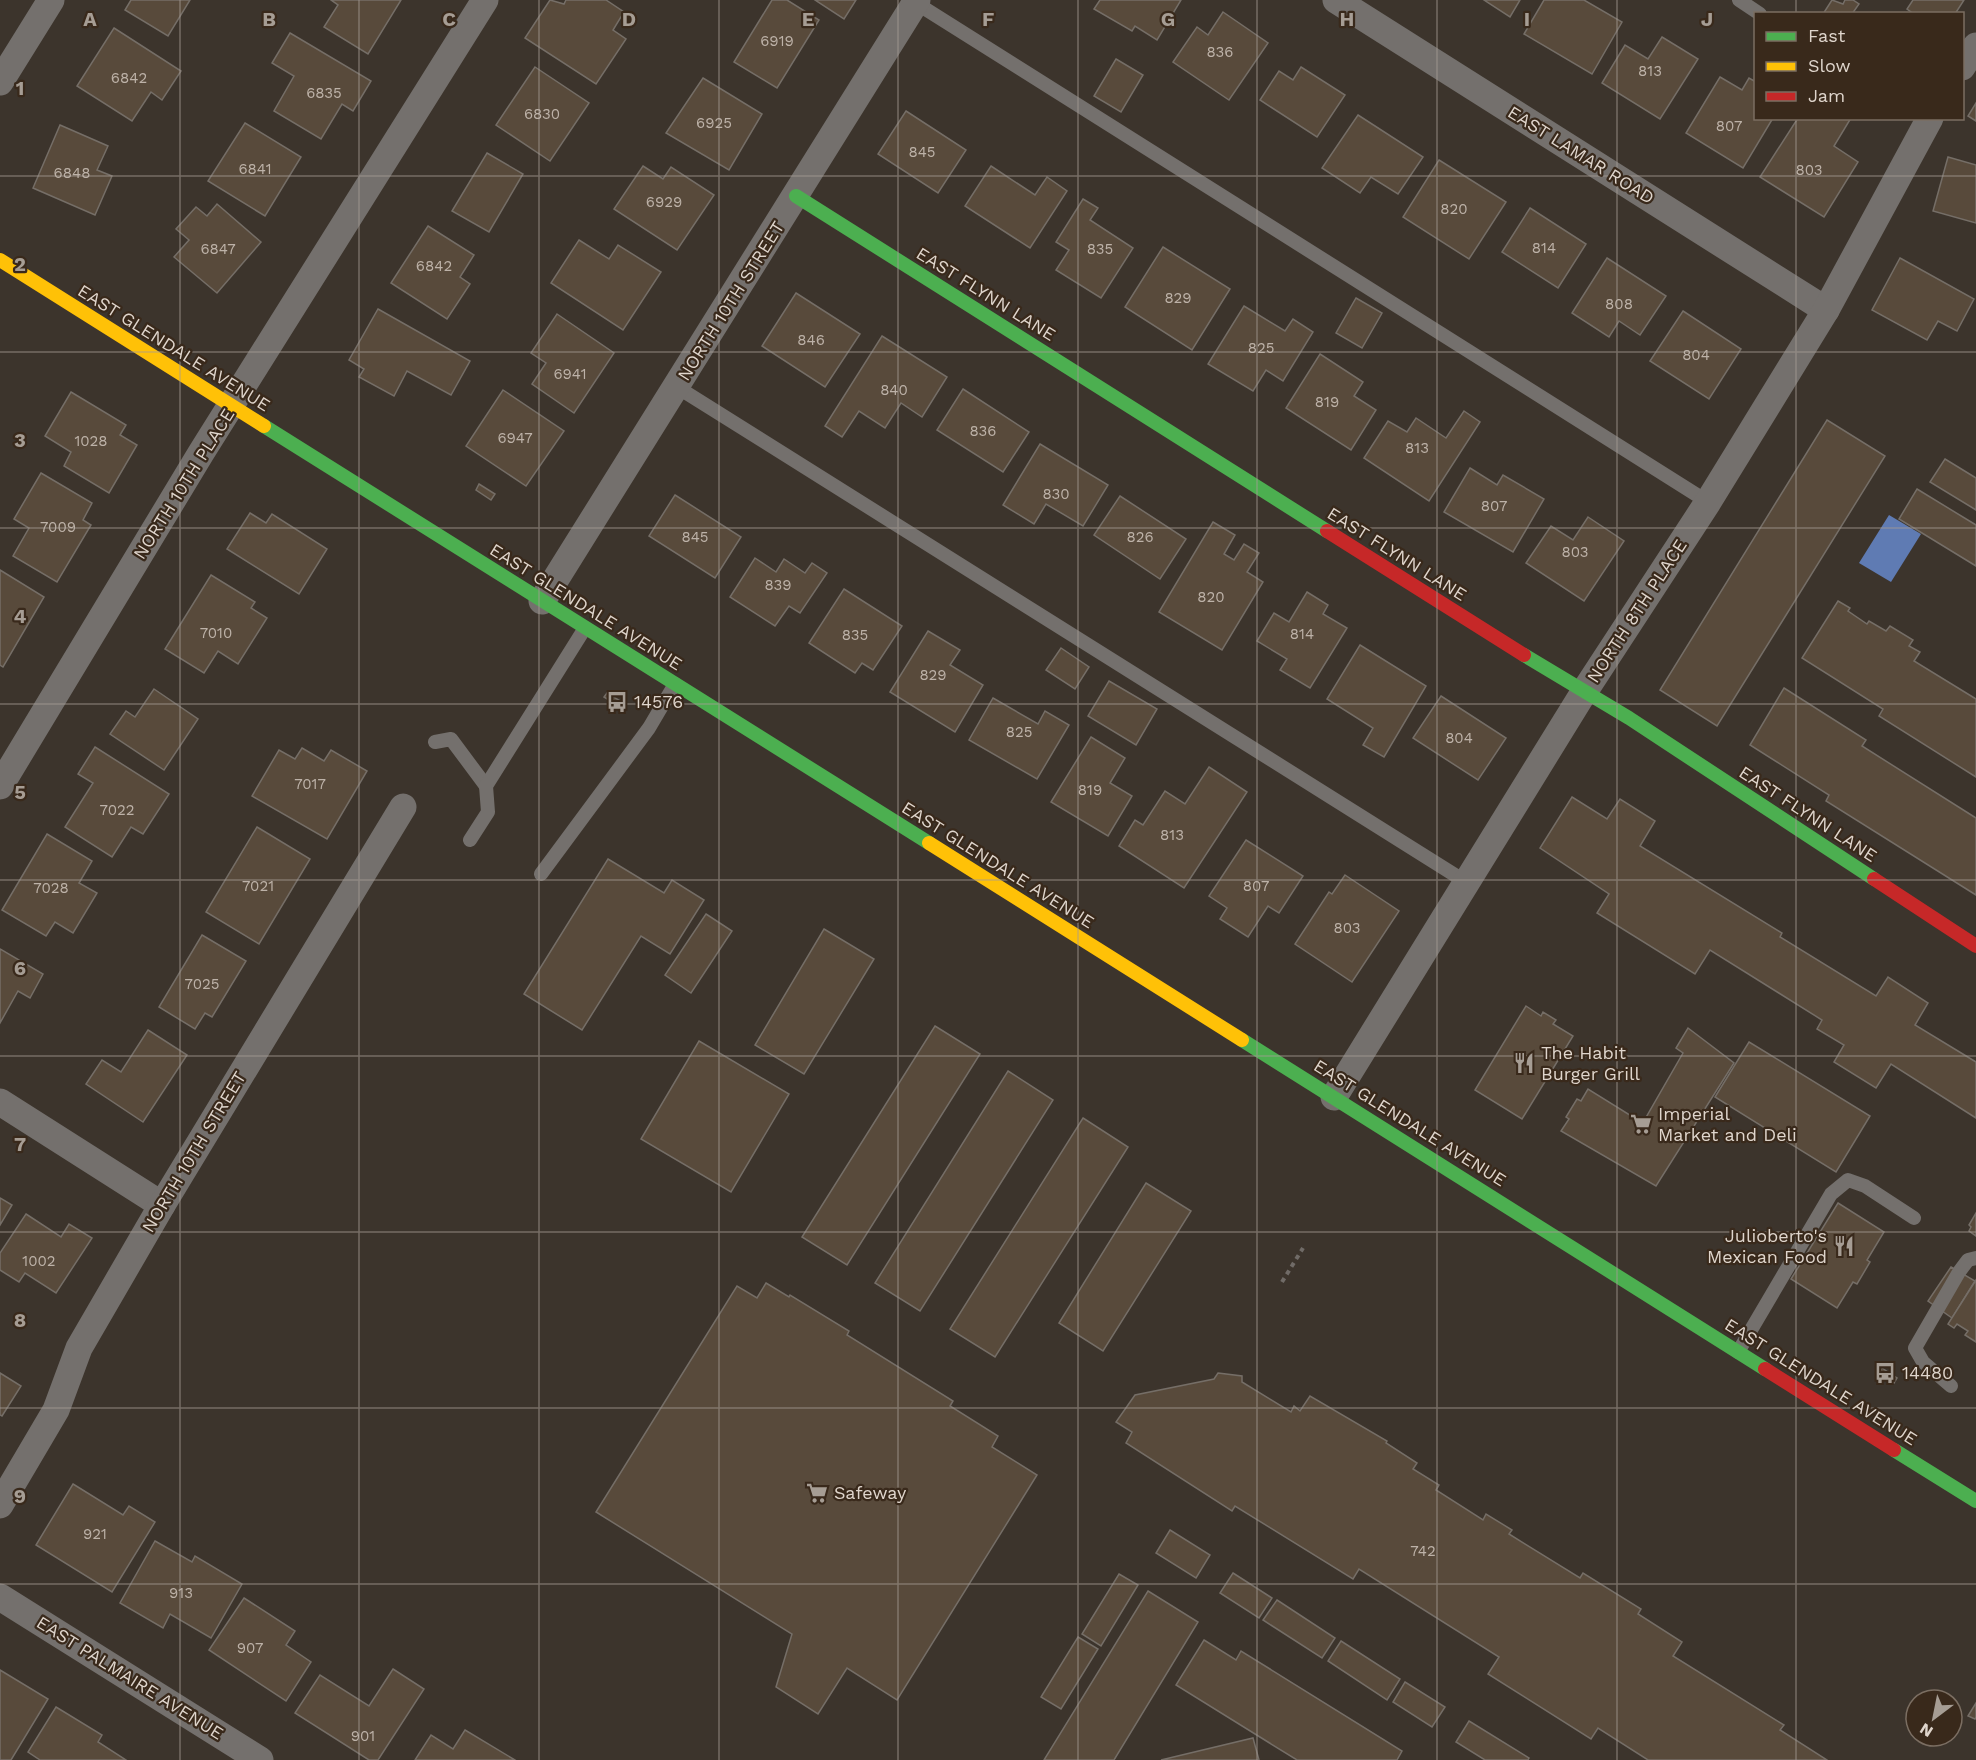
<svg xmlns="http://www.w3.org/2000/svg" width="1976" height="1760" font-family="'Work Sans',sans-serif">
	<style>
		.water { fill: #5f7bb3 }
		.building { fill: #584a3b; stroke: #756e67; stroke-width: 1.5 }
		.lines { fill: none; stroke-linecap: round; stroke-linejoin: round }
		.path { stroke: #706b67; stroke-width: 4; stroke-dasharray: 4.5 4.5; stroke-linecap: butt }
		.lane { stroke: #74706d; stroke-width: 14 }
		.street { stroke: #74706d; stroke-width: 27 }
		.fast { stroke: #4caf50; stroke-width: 14 }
		.slow { stroke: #ffc107; stroke-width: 14 }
		.jam { stroke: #c62828; stroke-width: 14 }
		.grid { fill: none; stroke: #a69d94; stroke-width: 1.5; stroke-opacity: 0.55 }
		.labels { text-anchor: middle; stroke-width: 4.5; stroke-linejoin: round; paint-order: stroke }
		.number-label { font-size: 15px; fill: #bdb2a8 }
		.street-label { font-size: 18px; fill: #dfd5cc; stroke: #39291b }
		.poi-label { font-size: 18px; fill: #dfd5cc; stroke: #39291b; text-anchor: start }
		.grid-label { font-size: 20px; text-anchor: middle; font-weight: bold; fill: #a69d94; stroke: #39291b; stroke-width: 4.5; stroke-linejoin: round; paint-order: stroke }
	</style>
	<rect width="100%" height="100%" fill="#3c342c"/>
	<polygon class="water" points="1889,515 1921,534 1891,582 1859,563"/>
	<g class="building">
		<polygon points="131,0 190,0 168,36 125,10"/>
		<polygon points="331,0 401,0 368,54 324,27 338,5"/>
		<polygon points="550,0 564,4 566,0 606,0 624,12 613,30 626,39 596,84 525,38"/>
		<polygon points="772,0 787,0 819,20 777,88 734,62"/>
		<polygon points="815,0 856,0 844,19"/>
		<polygon points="1100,0 1181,0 1157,40 1135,26 1132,31 1094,9"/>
		<polygon points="1484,0 1520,0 1510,17"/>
		<polygon points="1544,0 1584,0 1622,22 1592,74 1524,34"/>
		<polygon points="1832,0 1843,4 1845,0 1853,0 1859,4 1852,14 1823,14"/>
		<polygon points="1913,0 1964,0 1955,14 1914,14 1907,9"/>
		<polygon points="1223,12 1268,43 1229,100 1173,62 1197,27 1208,35"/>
		<polygon points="114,28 181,71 162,100 151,92 132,121 77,86"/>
		<polygon points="290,33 371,81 353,111 342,104 321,139 274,111 294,76 272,63"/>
		<polygon points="1662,37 1698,59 1660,119 1602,83 1625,45 1648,59"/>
		<polygon points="1116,59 1143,75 1121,112 1094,96"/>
		<polygon points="535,67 589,103 550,161 496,125"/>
		<polygon points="1301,67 1345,95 1317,137 1260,100 1279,71 1293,80"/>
		<polygon points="1720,77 1742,90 1749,78 1756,82 1756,118 1773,118 1743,168 1686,133"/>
		<polygon points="703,78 762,114 729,170 666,133"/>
		<polygon points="1976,103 1976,121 1968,116"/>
		<polygon points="906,111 966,150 938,193 878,154"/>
		<polygon points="1358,115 1423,157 1398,194 1371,177 1360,193 1322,168"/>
		<polygon points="1798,118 1851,118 1834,146 1858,162 1824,217 1760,177"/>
		<polygon points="245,123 301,157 265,216 208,181"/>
		<polygon points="60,125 108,146 97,170 112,176 95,215 33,188"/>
		<polygon points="487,153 523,174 489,232 452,211"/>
		<polygon points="1948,157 1976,165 1976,223 1933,211"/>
		<polygon points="1439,160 1506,202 1469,259 1403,217"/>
		<polygon points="643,166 663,179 671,167 714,195 677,250 614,209"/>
		<polygon points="991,166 1035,195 1047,177 1067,191 1030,248 965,206"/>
		<polygon points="1083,199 1098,208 1090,220 1133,248 1101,298 1056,270 1069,250 1056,242"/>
		<polygon points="217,204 261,242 217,293 174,257 189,240 176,229 196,207 207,216"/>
		<polygon points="1530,208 1586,244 1558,288 1502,252"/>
		<polygon points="428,226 474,255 460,277 470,284 447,319 391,283"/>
		<polygon points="579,240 609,259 618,245 661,272 623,330 551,283"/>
		<polygon points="1163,247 1230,289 1192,350 1125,307"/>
		<polygon points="1607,258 1666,296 1640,335 1619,321 1609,337 1572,313"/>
		<polygon points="1900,258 1974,299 1957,331 1938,321 1927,340 1872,310"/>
		<polygon points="796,293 860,334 825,387 762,346"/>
		<polygon points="1356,298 1382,313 1362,348 1336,333"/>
		<polygon points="1244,306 1285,331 1293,319 1313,332 1283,381 1266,370 1253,391 1208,364"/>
		<polygon points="378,309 470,361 451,395 407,371 394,396 359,377 364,369 349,360"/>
		<polygon points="1683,311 1741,349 1709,399 1650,361"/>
		<polygon points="557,314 614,353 574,413 532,384 546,363 531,353"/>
		<polygon points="882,336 947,377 922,417 901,403 885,428 859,411 842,437 825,426"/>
		<polygon points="1320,354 1363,382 1354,396 1376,410 1351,450 1286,408"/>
		<polygon points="963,389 1029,432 1003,472 937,430"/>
		<polygon points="503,390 564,431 526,486 466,446"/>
		<polygon points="71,392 126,425 120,435 137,445 109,493 64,466 71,452 45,436"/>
		<polygon points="1464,411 1480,422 1429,501 1364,458 1388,421 1407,432 1416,418 1446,438"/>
		<polygon points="1827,420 1885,456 1717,726 1660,690"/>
		<polygon points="1040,444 1108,485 1083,526 1046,504 1034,524 1003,505"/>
		<polygon points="1945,459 1976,478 1976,510 1930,482"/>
		<polygon points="1470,468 1497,485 1503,475 1544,499 1513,552 1444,512"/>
		<polygon points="41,473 92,503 83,520 91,525 57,582 13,556 29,528 14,519"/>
		<polygon points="479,484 495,494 491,500 476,490"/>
		<polygon points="1917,489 1976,525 1976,566 1899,519"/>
		<polygon points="675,495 741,537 715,578 649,536"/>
		<polygon points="1120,496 1186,539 1160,579 1094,535"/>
		<polygon points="250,513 266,523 272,514 327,549 299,594 227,549"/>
		<polygon points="1588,517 1624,541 1584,601 1526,563 1551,526 1573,540"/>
		<polygon points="1213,522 1235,535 1224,554 1234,560 1244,544 1259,553 1247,572 1263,582 1222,650 1159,612"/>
		<polygon points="755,558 776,572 784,559 805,573 812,563 827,573 800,613 789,606 775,626 730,597"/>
		<polygon points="0,570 44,597 3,667 0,665"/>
		<polygon points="211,575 255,602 251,608 267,618 238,664 218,651 204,673 165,649"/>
		<polygon points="844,589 902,626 873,670 862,663 855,673 809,643"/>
		<polygon points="1307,592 1328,605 1323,614 1347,628 1310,688 1280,670 1287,659 1257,641 1274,613 1289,622"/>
		<polygon points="1838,601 1850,608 1848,611 1867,624 1869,621 1886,631 1890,626 1913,640 1909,646 1920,652 1914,661 1976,699 1976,777 1879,716 1883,709 1802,658"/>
		<polygon points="928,631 960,650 950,665 983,685 955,732 890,692"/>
		<polygon points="1360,645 1426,686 1384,757 1363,745 1373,728 1327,699"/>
		<polygon points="1061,648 1089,667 1075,689 1046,670"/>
		<polygon points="1109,681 1157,709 1136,745 1088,716"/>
		<polygon points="1784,688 1866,740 1862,746 1976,818 1976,895 1826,801 1829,795 1750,745"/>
		<polygon points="154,689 198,719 164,770 110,734 126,711 135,717"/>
		<polygon points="607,693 622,702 620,707 604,697"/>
		<polygon points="1441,696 1506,738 1478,780 1413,738"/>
		<polygon points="993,698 1038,724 1045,711 1069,725 1037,779 969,740"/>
		<polygon points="1091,737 1125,758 1110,783 1132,796 1108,836 1051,802"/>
		<polygon points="95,747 169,794 143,834 131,827 112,857 65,827 93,783 78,774"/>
		<polygon points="302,748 324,761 331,750 367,771 327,839 252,796 279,750 295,759"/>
		<polygon points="1209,767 1247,792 1184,888 1119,846 1135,820 1143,825 1165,791 1185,804"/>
		<polygon points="1572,797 1607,819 1620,799 1655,821 1640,846 1782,933 1780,937 1876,996 1888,977 1928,1003 1915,1025 1976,1062 1976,1118 1891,1064 1876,1088 1834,1062 1844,1045 1817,1029 1822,1020 1710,950 1695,974 1597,913 1609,894 1540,848"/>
		<polygon points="257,827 310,859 259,944 206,912"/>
		<polygon points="47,834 92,861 79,883 97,893 73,933 55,922 46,936 2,910"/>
		<polygon points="1246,840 1303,876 1279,913 1268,906 1248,937 1220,919 1227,908 1209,896"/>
		<polygon points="608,859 664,893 672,880 704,900 670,954 641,936 582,1030 524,994"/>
		<polygon points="1345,875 1399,911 1352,982 1295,944 1329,892 1332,894"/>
		<polygon points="706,914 732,931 691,993 665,975"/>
		<polygon points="824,929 874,959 804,1074 755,1045"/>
		<polygon points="202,935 246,961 212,1017 205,1013 195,1029 159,1007"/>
		<polygon points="0,949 43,974 30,998 18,991 0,1023"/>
		<polygon points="1526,1006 1541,1016 1543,1012 1556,1020 1553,1024 1573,1036 1522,1119 1475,1090"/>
		<polygon points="935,1026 980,1054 847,1265 802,1237"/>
		<polygon points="1688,1028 1734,1063 1656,1186 1561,1131 1569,1119 1566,1117 1577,1099 1581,1101 1588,1089 1633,1117 1634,1121 1645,1119 1683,1053 1676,1048"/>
		<polygon points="148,1030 187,1055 143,1122 86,1084 102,1060 121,1072"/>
		<polygon points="699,1041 789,1094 731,1192 641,1139"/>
		<polygon points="1749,1042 1870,1116 1836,1172 1715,1097"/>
		<polygon points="1008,1071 1053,1100 920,1311 875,1283"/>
		<polygon points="1083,1118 1128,1147 995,1357 950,1329"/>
		<polygon points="1146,1183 1191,1211 1103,1351 1059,1323"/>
		<polygon points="0,1198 12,1205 0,1225"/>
		<polygon points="1838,1203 1884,1232 1867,1260 1870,1262 1857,1284 1853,1282 1837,1308 1791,1279"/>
		<polygon points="1976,1213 1976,1236 1969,1231 1971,1227 1969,1225"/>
		<polygon points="26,1214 61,1237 69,1224 92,1238 56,1293 25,1273 19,1282 0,1270 0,1253"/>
		<polygon points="1951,1267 1975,1281 1952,1318 1928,1301"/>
		<polygon points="1976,1280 1976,1342 1965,1335 1968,1331 1957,1324 1954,1328 1948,1324"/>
		<polygon points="766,1283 789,1297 790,1295 849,1331 847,1335 953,1401 950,1406 998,1436 992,1447 1037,1475 897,1700 847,1668 818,1714 776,1687 792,1634 596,1512 737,1286 757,1298"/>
		<polygon points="1882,1368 1897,1378 1894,1383 1879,1374"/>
		<polygon points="0,1373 21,1386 2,1416 0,1415"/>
		<polygon points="1218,1373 1242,1376 1242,1382 1291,1412 1294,1406 1300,1411 1310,1396 1387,1441 1386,1443 1417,1463 1413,1469 1439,1485 1436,1490 1483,1520 1486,1514 1512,1530 1509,1534 1580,1578 1583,1573 1641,1609 1638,1614 1682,1642 1673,1656 1784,1725 1780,1730 1827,1760 1648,1760 1598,1728 1591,1739 1488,1674 1499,1657 1359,1569 1353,1579 1235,1506 1232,1511 1126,1443 1132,1432 1116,1422 1135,1395 1214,1379"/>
		<polygon points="73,1484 123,1515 129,1506 155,1522 112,1592 36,1545"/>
		<polygon points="1170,1530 1210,1555 1196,1578 1156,1553"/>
		<polygon points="155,1541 192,1562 195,1556 242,1584 211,1638 170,1614 163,1628 120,1603"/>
		<polygon points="1233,1573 1272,1598 1259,1618 1220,1593"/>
		<polygon points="1119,1574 1138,1585 1101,1646 1082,1634"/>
		<polygon points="1148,1591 1198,1622 1114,1760 1044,1760"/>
		<polygon points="244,1598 295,1631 286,1645 311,1662 286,1701 209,1650"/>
		<polygon points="1277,1600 1335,1638 1322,1658 1263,1620"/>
		<polygon points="1078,1637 1098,1649 1061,1709 1041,1697"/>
		<polygon points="1204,1640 1236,1660 1241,1651 1402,1751 1397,1760 1297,1760 1176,1685"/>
		<polygon points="1341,1641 1400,1679 1387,1700 1328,1661"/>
		<polygon points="393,1669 424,1689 378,1760 369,1760 295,1713 320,1675 369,1706"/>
		<polygon points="0,1670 48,1699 11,1760 0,1760"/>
		<polygon points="1405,1682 1445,1707 1432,1727 1393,1702"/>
		<polygon points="1976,1703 1976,1717 1975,1719 1968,1716"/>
		<polygon points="56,1707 102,1735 98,1742 126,1760 40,1760 28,1752"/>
		<polygon points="1469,1721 1529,1758 1528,1760 1485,1760 1456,1742"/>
		<polygon points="465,1730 515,1760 415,1760 431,1735 453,1749"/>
		<polygon points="1253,1738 1259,1760 1161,1760"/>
	</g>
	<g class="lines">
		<polyline class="path" points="1282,1282 1303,1248"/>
		<g class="lane">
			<polyline points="1739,0 1760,14"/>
			<polyline points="916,3 1708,502"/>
			<polyline points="677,387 1466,882"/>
			<polyline points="435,742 451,739 486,786"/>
			<polyline points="470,840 488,812 486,786 585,628"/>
			<polyline points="541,874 649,728 675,684"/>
			<polyline points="1738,1352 1831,1194 1848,1180 1865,1186 1914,1218"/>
			<polyline points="1951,1386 1923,1362 1915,1348 1959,1272 1968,1260 1976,1258"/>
		</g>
		<g class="street">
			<polyline points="1336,0 1826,310"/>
			<polyline points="1962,67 1976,46"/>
			<polyline points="0,82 51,0"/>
			<polyline points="542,601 917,0"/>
			<polyline points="0,786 201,453 485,0"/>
			<polyline points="1334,1097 1584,692 1708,502 1826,310 1930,118"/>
			<polyline points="0,1102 162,1205"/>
			<polyline points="0,1505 56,1410 79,1348 162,1205 403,807"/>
			<polyline points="0,1597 260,1760"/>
		</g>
		<g class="fast">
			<polyline points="796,196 1327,531"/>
			<polyline points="264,426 929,843"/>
			<polyline points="1524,655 1629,718 1874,879"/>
			<polyline points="1242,1040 1765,1369"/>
			<polyline points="1894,1450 1976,1501"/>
		</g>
		<g class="slow">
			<polyline points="0,260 264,426"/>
			<polyline points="929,843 1242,1040"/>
		</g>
		<g class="jam">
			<polyline points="1327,531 1524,655"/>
			<polyline points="1874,879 1976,946"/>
			<polyline points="1765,1369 1894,1450"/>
		</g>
	</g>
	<path class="grid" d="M180 0V1760M359 0V1760M539 0V1760M719 0V1760M898 0V1760M1078 0V1760M1257 0V1760M1437 0V1760M1617 0V1760M1796 0V14M1796 118V1760M0 176H1976M0 352H1976M0 528H1976M0 704H1976M0 880H1976M0 1056H1976M0 1232H1976M0 1408H1976M0 1584H1976"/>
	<defs>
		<symbol id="bus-bare" viewBox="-9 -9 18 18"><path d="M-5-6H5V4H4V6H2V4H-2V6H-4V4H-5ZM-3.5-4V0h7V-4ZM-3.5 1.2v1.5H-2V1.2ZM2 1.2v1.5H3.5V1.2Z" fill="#a69d94" stroke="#39291b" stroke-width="2.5" paint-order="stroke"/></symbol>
		<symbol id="restaurant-bare" viewBox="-9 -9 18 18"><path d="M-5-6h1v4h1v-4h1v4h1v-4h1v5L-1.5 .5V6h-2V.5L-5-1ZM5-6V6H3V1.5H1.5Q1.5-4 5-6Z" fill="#a69d94" stroke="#39291b" stroke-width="2.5" paint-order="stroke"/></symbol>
		<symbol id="supermarket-bare" viewBox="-9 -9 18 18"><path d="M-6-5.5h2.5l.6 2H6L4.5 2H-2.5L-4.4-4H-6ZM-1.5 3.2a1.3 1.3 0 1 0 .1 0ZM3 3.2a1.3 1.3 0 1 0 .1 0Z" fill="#a69d94" stroke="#39291b" stroke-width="2.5" paint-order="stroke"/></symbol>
	</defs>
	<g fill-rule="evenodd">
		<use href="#bus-bare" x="602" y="687" width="30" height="30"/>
		<use href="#restaurant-bare" x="1509" y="1048" width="30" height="30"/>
		<use href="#supermarket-bare" x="1626" y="1109" width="30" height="30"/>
		<use href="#restaurant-bare" x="1829" y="1231" width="30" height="30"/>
		<use href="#bus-bare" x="1870" y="1358" width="30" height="30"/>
		<use href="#supermarket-bare" x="802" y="1478" width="30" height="30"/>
	</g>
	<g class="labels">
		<g class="number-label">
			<text x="777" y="46">6919</text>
			<text x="1220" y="57">836</text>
			<text x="1650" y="76">813</text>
			<text x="129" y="83">6842</text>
			<text x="324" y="98">6835</text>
			<text x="542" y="119">6830</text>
			<text x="714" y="128">6925</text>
			<text x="1729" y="131">807</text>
			<text x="922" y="157">845</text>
			<text x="255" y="174">6841</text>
			<text x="1809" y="175">803</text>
			<text x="72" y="178">6848</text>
			<text x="664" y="207">6929</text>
			<text x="1454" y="214">820</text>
			<text x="1544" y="253">814</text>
			<text x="218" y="254">6847</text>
			<text x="1100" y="254">835</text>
			<text x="434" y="271">6842</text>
			<text x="1178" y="303">829</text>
			<text x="1619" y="309">808</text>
			<text x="811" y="345">846</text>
			<text x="1261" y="353">825</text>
			<text x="1696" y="360">804</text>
			<text x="570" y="379">6941</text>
			<text x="894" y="395">840</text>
			<text x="1327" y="407">819</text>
			<text x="983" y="436">836</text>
			<text x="515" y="443">6947</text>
			<text x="91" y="446">1028</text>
			<text x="1417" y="453">813</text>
			<text x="1056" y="499">830</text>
			<text x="1494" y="511">807</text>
			<text x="58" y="532">7009</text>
			<text x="695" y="542">845</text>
			<text x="1140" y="542">826</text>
			<text x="1575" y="557">803</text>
			<text x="778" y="590">839</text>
			<text x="1211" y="602">820</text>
			<text x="216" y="638">7010</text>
			<text x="1302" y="639">814</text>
			<text x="855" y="640">835</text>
			<text x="933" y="680">829</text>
			<text x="1019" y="737">825</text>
			<text x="1459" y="743">804</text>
			<text x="310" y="789">7017</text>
			<text x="1090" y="795">819</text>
			<text x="117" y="815">7022</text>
			<text x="1172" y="840">813</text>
			<text x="258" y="891">7021</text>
			<text x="1256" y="891">807</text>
			<text x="51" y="893">7028</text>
			<text x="1347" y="933">803</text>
			<text x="202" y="989">7025</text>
			<text x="39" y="1266">1002</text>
			<text x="95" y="1539">921</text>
			<text x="1423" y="1556">742</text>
			<text x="181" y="1598">913</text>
			<text x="250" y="1653">907</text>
			<text x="363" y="1741">901</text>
		</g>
		<g class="street-label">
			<text transform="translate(1581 155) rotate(32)" y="6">EAST LAMAR ROAD</text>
			<text transform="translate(986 294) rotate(32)" y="6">EAST FLYNN LANE</text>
			<text transform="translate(731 301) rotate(-58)" y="6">NORTH 10TH STREET</text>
			<text transform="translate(174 348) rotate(32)" y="6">EAST GLENDALE AVENUE</text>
			<text transform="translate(184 484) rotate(-58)" y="6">NORTH 10TH PLACE</text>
			<text transform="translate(1397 554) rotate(32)" y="6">EAST FLYNN LANE</text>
			<text transform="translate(586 607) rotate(32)" y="6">EAST GLENDALE AVENUE</text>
			<text transform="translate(1637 611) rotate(-57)" y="6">NORTH 8TH PLACE</text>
			<text transform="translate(1808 814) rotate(33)" y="6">EAST FLYNN LANE</text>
			<text transform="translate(998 865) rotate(32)" y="6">EAST GLENDALE AVENUE</text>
			<text transform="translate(1410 1123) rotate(32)" y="6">EAST GLENDALE AVENUE</text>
			<text transform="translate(194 1152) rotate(-59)" y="6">NORTH 10TH STREET</text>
			<text transform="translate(1821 1382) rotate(32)" y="6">EAST GLENDALE AVENUE</text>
			<text transform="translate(130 1678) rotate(32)" y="6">EAST PALMAIRE AVENUE</text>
		</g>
		<g class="poi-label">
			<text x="634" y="708">14576</text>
			<text x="1541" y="1059">The Habit<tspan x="1541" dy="21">Burger Grill</tspan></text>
			<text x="1658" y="1120">Imperial<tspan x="1658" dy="21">Market and Deli</tspan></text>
			<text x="1827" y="1242" text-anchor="end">Julioberto's<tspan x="1827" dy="21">Mexican Food</tspan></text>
			<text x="1902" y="1379">14480</text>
			<text x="834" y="1499">Safeway</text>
		</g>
	</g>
	<g class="grid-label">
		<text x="90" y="26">A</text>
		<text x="269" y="26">B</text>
		<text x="449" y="26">C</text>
		<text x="629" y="26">D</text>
		<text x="808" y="26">E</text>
		<text x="988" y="26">F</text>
		<text x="1168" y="26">G</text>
		<text x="1347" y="26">H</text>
		<text x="1527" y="26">I</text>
		<text x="1707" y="26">J</text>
		<text x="20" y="95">1</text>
		<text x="20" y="271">2</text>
		<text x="20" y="447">3</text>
		<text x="20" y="623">4</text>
		<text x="20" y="799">5</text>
		<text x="20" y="975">6</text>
		<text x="20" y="1151">7</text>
		<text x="20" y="1327">8</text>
		<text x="20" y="1503">9</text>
	</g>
	<rect x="1754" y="12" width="210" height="108" fill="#39291b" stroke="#7b6e62" stroke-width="1.5"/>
	<rect x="1766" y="32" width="30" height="9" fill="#4caf50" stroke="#7b6e62" stroke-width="1.5"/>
	<text x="1808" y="42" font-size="18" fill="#dfd5cc">Fast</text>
	<rect x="1766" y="62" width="30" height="9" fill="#ffc107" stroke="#7b6e62" stroke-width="1.5"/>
	<text x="1808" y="72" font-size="18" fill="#dfd5cc">Slow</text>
	<rect x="1766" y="92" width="30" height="9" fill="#c62828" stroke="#7b6e62" stroke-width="1.5"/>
	<text x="1808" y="102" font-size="18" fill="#dfd5cc">Jam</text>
	<g transform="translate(1934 1718) rotate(212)"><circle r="28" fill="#39291b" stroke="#7b6e62" stroke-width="1.5"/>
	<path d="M0-4.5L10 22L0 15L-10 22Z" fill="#a69d94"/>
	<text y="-9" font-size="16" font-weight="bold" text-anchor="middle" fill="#dfd5cc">N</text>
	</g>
</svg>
